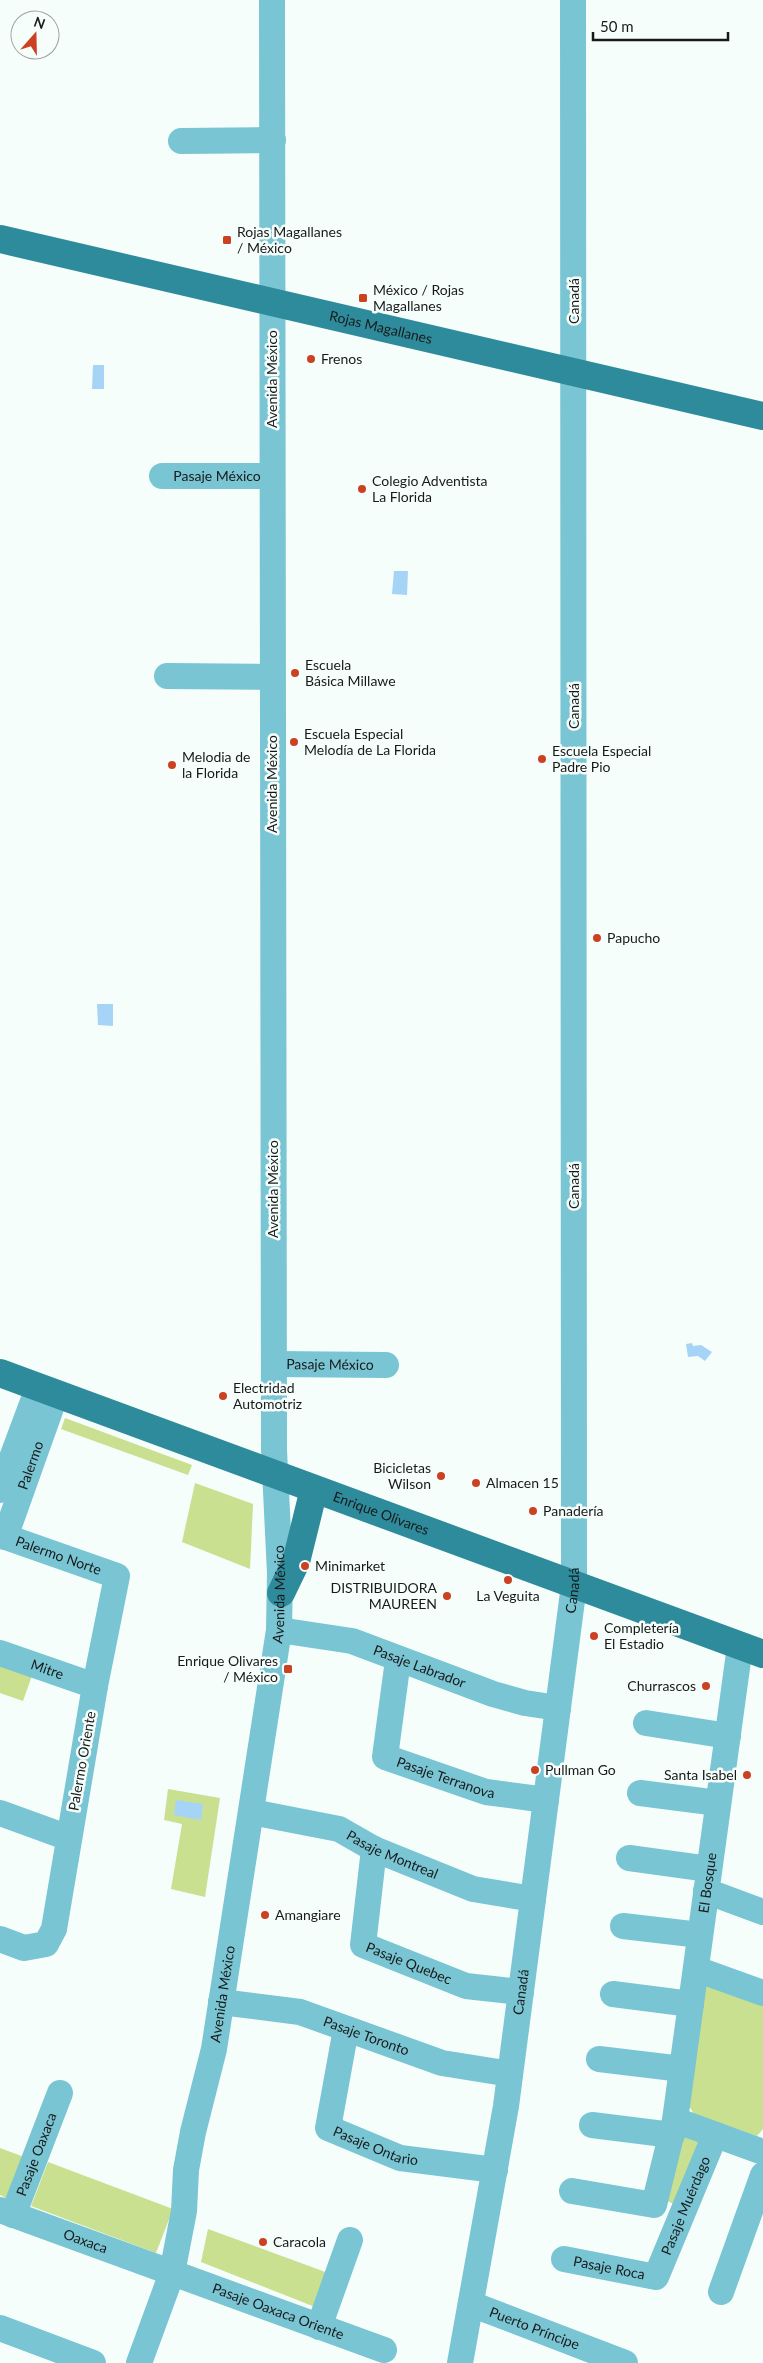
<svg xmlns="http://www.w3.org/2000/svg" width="763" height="2363" font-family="Lato,sans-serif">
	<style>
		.green { fill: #c8e08f }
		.water { fill: #a6d4f6 }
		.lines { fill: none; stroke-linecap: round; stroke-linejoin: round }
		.minor { stroke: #79c5d3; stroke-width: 26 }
		.major { stroke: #2e8b9b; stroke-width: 28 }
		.poi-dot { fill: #cb4121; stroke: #f6fefc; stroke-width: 2 }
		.labels { text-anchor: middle; stroke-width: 5; stroke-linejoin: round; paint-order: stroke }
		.poi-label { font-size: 14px; fill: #181a1a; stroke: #f6fefc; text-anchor: start }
		.street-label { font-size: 14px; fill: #181a1a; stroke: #f6fefc }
	</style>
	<rect width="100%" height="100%" fill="#f6fefc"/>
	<g class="green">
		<polygon points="65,1418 192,1465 188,1475 61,1429"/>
		<polygon points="195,1483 253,1504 250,1569 182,1542"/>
		<polygon points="0,1661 33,1673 23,1701 0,1693"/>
		<polygon points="168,1789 220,1798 205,1897 171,1889 182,1824 164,1820"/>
		<polygon points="705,1983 763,1998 763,2129 757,2136 694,2114 689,2106"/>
		<polygon points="681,2135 705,2144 675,2205 664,2199"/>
		<polygon points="0,2148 24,2157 8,2199 0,2195"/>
		<polygon points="48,2162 173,2209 156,2253 31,2206"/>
		<polygon points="208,2229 328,2273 315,2307 201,2262"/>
	</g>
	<g class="water">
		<polygon points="93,365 104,365 104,389 92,389"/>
		<polygon points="394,571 408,571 407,595 392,594"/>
		<polygon points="97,1004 113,1004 113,1026 98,1025"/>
		<polygon points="692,1343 693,1346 701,1345 712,1352 705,1361 698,1356 688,1357 686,1344"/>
		<polygon points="176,1800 203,1804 201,1820 174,1815"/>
	</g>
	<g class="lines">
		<g class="minor">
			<polyline points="181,141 273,140"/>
			<path id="s1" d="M162 476H272"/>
			<polyline points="167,676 272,677"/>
			<path id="s2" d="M274 1364 386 1365"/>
			<polyline points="0,1490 38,1388"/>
			<path id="s3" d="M0 1535 117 1576 95 1686 54 1929 46 1944 24 1948 0 1939"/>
			<path id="s4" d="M5 1537 56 1394"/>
			<path id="s5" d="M279 1630 352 1641 493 1694 525 1703 558 1708"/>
			<path id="s6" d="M0 1653 95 1686"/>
			<path id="s7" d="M398 1660 385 1757 486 1792 546 1800"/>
			<polyline points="646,1723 728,1736"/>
			<polyline points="640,1793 718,1803"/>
			<path id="s8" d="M252 1812 339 1829 374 1849 473 1889 533 1899"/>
			<polyline points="0,1813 69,1838"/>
			<path id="s9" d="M374 1849 363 1945 466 1986 521 1992"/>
			<polyline points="629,1858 709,1869"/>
			<polyline points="706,1891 763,1912"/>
			<polyline points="623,1926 700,1935"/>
			<polyline points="696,1969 763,1993"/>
			<polyline points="613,1994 691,2004"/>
			<path id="s10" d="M221 2002 300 2012 442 2063 510 2074"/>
			<path id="s11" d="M346 2029 328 2128 400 2158 495 2170"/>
			<polyline points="599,2059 682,2069"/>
			<polyline points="675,2120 763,2152"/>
			<polyline points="592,2125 672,2135"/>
			<path id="s12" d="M572 2191 654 2205 675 2120 740 1646"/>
			<path id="s13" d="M0 2210 384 2350"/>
			<path id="s14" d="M13 2215 60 2093"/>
			<path id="s15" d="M564 2259 656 2277 715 2135"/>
			<polyline points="721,2292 763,2175"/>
			<path id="s16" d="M471 2304 625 2363"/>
			<polyline points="319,2327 350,2240"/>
			<polyline points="0,2328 93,2363"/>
			<path id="s17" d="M139 2363 172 2273 184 2211 186 2170 193 2132 214 2049 279 1630 280 1573 274 1450 272 0"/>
			<path id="s18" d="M460 2363 506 2106 574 1585 573 0"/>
		</g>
		<g class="major">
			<path id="s19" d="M0 239 763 416"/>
			<path id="s20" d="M0 1373 763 1654"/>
			<polyline points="281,1593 296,1562 314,1489"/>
		</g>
	</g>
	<g class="poi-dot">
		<rect x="222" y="235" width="10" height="10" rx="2.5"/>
		<rect x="358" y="293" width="10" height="10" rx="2.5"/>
		<circle cx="311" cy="359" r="5"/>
		<circle cx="362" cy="489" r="5"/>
		<circle cx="295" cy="673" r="5"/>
		<circle cx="294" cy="742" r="5"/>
		<circle cx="542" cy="759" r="5"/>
		<circle cx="172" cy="765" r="5"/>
		<circle cx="597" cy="938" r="5"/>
		<circle cx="223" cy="1396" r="5"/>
		<circle cx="441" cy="1476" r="5"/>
		<circle cx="476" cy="1483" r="5"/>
		<circle cx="533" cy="1511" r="5"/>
		<circle cx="305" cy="1566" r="5"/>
		<circle cx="508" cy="1580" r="5"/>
		<circle cx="447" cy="1596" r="5"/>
		<circle cx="594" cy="1636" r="5"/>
		<rect x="283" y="1664" width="10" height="10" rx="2.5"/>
		<circle cx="706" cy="1686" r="5"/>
		<circle cx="535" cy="1770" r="5"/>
		<circle cx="747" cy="1775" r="5"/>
		<circle cx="265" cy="1915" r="5"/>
		<circle cx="263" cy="2242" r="5"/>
	</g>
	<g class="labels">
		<g class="poi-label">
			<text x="237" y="237">Rojas Magallanes<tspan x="237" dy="16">/ México</tspan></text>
			<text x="373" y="295">México / Rojas<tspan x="373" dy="16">Magallanes</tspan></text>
			<text x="321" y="364">Frenos</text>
			<text x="372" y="486">Colegio Adventista<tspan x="372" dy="16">La Florida</tspan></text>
			<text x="305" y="670">Escuela<tspan x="305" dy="16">Básica Millawe</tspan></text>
			<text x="304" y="739">Escuela Especial<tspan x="304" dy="16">Melodía de La Florida</tspan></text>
			<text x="552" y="756">Escuela Especial<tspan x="552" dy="16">Padre Pio</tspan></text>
			<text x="182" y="762">Melodia de<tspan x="182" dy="16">la Florida</tspan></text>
			<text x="607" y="943">Papucho</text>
			<text x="233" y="1393">Electridad<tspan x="233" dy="16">Automotriz</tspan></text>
			<text x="431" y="1473" text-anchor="end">Bicicletas<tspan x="431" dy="16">Wilson</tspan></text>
			<text x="486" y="1488">Almacen 15</text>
			<text x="543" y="1516">Panadería</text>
			<text x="315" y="1571">Minimarket</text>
			<text x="437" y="1593" text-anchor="end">DISTRIBUIDORA<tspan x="437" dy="16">MAUREEN</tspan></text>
			<text x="508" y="1601" text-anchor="middle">La Veguita</text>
			<text x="604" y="1633">Completería<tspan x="604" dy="16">El Estadio</tspan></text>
			<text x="278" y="1666" text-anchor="end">Enrique Olivares<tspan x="278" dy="16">/ México</tspan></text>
			<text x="696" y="1691" text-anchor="end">Churrascos</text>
			<text x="545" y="1775">Pullman Go</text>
			<text x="737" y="1780" text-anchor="end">Santa Isabel</text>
			<text x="275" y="1920">Amangiare</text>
			<text x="273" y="2247">Caracola</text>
		</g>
		<g class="street-label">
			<text transform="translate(574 301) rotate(-90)" y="5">Canadá</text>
			<text dy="5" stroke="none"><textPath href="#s19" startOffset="391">Rojas Magallanes</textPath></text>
			<text transform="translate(272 379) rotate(-90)" y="5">Avenida México</text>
			<text dy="5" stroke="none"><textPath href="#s1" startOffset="55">Pasaje México</textPath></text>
			<text transform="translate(574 706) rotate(-90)" y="5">Canadá</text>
			<text transform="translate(272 784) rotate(-90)" y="5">Avenida México</text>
			<text transform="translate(574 1186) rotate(-90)" y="5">Canadá</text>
			<text transform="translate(273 1189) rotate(-90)" y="5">Avenida México</text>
			<text dy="5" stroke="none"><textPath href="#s2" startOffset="56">Pasaje México</textPath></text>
			<text dy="5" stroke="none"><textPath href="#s4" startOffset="76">Palermo</textPath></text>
			<text dy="5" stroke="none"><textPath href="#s20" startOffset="406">Enrique Olivares</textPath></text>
			<text dy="5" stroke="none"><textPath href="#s3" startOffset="62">Palermo Norte</textPath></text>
			<text dy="5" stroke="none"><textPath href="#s18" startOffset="781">Canadá</textPath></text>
			<text dy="5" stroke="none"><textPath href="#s17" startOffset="784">Avenida México</textPath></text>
			<text dy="5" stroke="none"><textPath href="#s5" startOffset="146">Pasaje Labrador</textPath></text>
			<text dy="5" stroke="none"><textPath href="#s6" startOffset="50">Mitre</textPath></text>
			<text transform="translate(82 1761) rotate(-80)" y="5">Palermo Oriente</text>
			<text dy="5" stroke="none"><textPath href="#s7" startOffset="162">Pasaje Terranova</textPath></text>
			<text dy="5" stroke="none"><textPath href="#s8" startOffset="148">Pasaje Montreal</textPath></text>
			<text dy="5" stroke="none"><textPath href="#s12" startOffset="410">El Bosque</textPath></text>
			<text dy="5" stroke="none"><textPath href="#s9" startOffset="146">Pasaje Quebec</textPath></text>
			<text dy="5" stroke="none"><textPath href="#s18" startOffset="376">Canadá</textPath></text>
			<text dy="5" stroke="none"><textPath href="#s17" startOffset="380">Avenida México</textPath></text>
			<text dy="5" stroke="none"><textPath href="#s10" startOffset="150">Pasaje Toronto</textPath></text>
			<text dy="5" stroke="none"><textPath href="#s11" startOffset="152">Pasaje Ontario</textPath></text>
			<text dy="5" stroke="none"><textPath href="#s14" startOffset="65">Pasaje Oaxaca</textPath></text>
			<text dy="5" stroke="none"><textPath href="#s15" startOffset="171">Pasaje Muérdago</textPath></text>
			<text dy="5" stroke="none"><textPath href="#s13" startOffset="91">Oaxaca</textPath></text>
			<text dy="5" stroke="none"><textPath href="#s15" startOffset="46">Pasaje Roca</textPath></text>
			<text dy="5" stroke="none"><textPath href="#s13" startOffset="296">Pasaje Oaxaca Oriente</textPath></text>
			<text dy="5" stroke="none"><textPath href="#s16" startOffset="68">Puerto Príncipe</textPath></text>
		</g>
	</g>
	<g transform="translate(35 35) rotate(20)"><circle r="24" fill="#f6fefc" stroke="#9da3a2"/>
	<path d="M0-4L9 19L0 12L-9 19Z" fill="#cb4121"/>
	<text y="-8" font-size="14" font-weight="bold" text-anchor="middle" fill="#181a1a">N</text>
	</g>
	<path d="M593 32v8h135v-8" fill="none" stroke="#181a1a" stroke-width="2.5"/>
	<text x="600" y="32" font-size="15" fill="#181a1a" stroke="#f6fefc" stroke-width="4" paint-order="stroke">50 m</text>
</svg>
